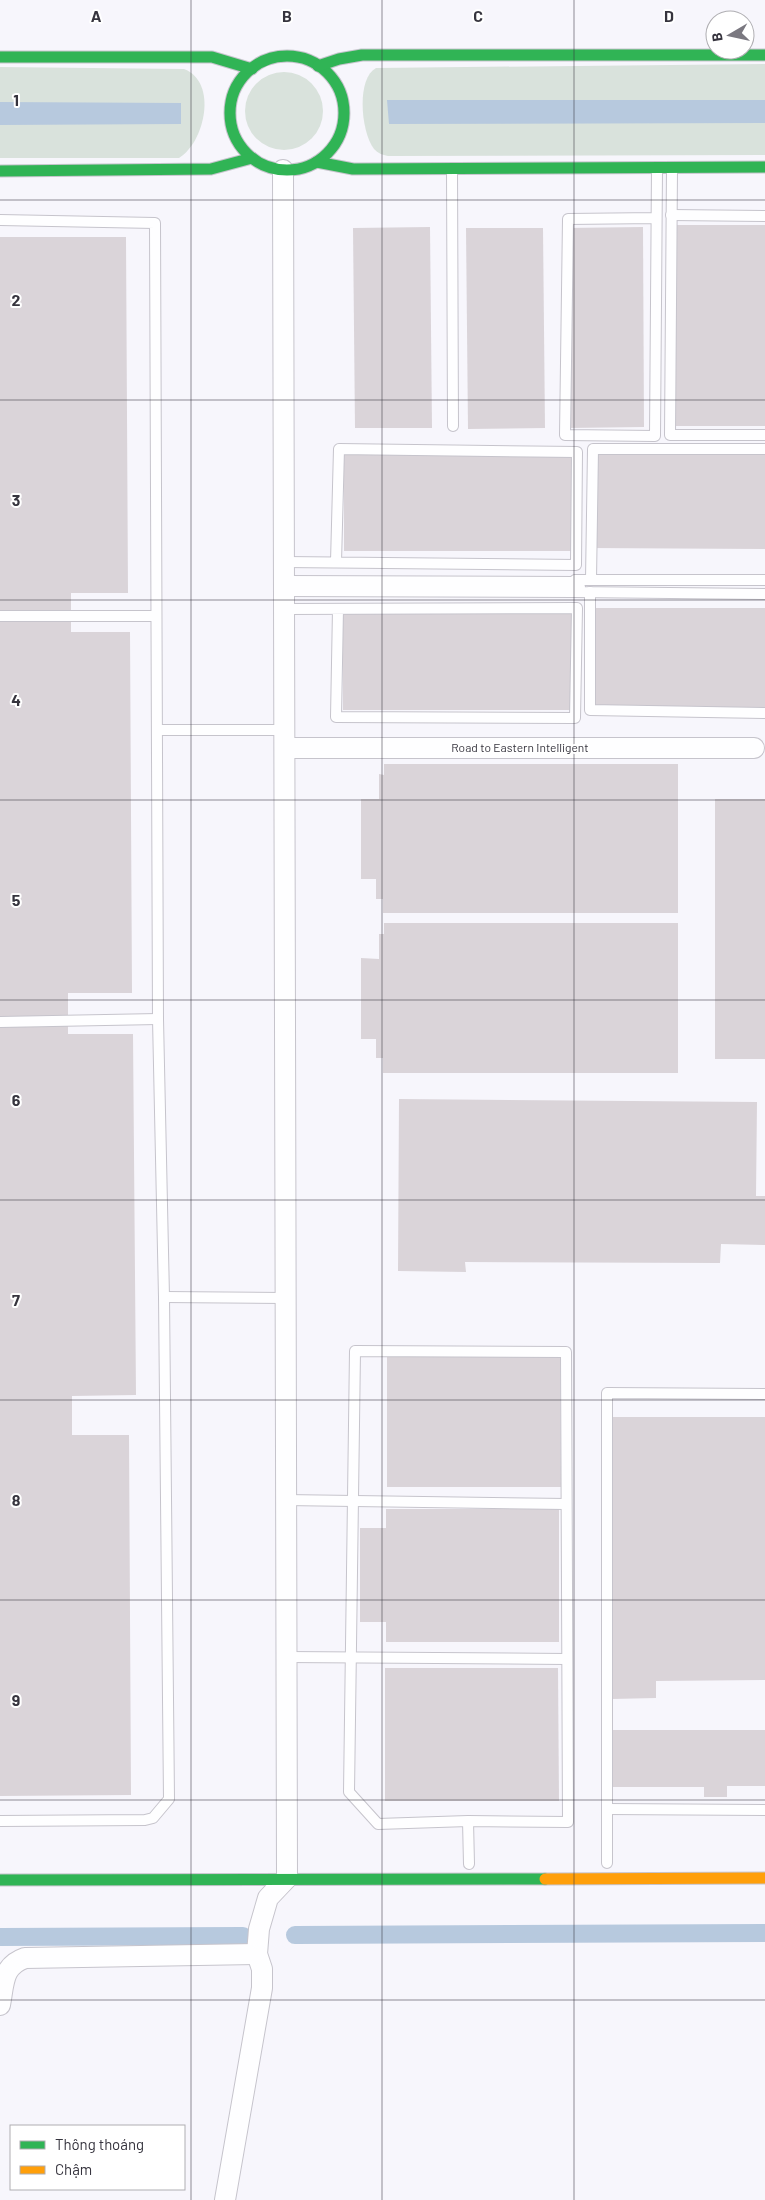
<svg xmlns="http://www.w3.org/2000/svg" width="765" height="2200" font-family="Barlow,sans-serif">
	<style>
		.green { fill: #d9e2dc }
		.water { fill: #b7c9de }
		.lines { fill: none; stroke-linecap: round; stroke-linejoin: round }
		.canal { stroke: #b7c9de; stroke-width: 18 }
		.building { fill: #dad4d9 }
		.lane-casing { stroke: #c6c4cc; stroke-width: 12 }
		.street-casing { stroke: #c6c4cc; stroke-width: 22 }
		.fast-casing { stroke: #c6c4cc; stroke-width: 13 }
		.slow-casing { stroke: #c6c4cc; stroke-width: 13 }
		.lane { stroke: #fefeff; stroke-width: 10 }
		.street { stroke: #fefeff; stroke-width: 20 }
		.fast { stroke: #30b455; stroke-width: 11 }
		.slow { stroke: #ff9f0a; stroke-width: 11 }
		.grid { fill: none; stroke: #36343e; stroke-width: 1; stroke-opacity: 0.55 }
		.labels { text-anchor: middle; stroke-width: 4; stroke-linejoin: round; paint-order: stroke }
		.street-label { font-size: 12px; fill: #36343e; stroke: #fff }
		.grid-label { font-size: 16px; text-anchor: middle; font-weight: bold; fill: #36343e; stroke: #fff; stroke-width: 4; stroke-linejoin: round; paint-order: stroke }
	</style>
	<rect width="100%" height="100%" fill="#f7f6fc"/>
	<g class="green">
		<path d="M765 64V155L388 156C382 155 378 153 374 149 361 132 356 79 376 68Z"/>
		<path d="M0 67 184 69C218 82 205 142 179 158H0Z"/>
		<circle cx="284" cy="111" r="39"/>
	</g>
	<g class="water">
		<polygon points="387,100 765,100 765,123 389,124"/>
		<polygon points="0,102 181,103 181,124 0,125"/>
	</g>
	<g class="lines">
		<g class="canal">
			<polyline points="295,1935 765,1933"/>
			<polyline points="0,1937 243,1936"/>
		</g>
	</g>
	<g class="building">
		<polygon points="674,225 765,225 765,426 675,426"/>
		<polygon points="430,227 432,428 355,428 353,228"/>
		<polygon points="643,227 644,427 568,428 566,228"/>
		<polygon points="466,228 543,228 545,428 468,429"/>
		<polygon points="0,237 126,237 128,593 71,593 71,632 130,632 132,993 68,993 68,1034 133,1034 136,1395 72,1396 72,1435 129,1435 131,1795 0,1796"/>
		<polygon points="588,447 765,448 765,549 588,548"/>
		<polygon points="344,452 574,453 574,551 344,551"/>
		<rect x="591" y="608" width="174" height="101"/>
		<polygon points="343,611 573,612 573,710 343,710"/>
		<polygon points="384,764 678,764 678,913 383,913 383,899 376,899 376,879 361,879 361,799 379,799 379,774 384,775"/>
		<rect x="715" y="799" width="50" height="260"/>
		<polygon points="384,923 678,923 678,1073 383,1073 383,1058 376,1058 376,1039 361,1039 361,958 379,959 379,934 384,934"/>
		<polygon points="399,1099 757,1102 756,1196 765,1196 765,1245 721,1244 720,1263 465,1262 466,1272 398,1271"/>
		<polygon points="387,1353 560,1353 561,1487 387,1487"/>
		<polygon points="611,1417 765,1417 765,1680 656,1681 656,1698 612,1699"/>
		<polygon points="386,1509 559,1509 559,1642 386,1642 386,1622 360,1622 360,1528 386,1528"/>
		<polygon points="385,1668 558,1668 559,1801 385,1801"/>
		<polygon points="610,1730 765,1730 765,1786 727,1786 727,1797 704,1797 704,1787 609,1787"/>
	</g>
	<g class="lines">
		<defs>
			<g id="lane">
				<polyline points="452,169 453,426"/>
				<polyline points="672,169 670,435 765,435"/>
				<polyline points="671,215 765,216"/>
				<polyline points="656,218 568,219 565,435 655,436 657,169"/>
				<polyline points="0,220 155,223 158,1019 164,1297 169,1799 153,1818 145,1820 0,1821"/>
				<polyline points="285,562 576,565 577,452 339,449 336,562"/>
				<polyline points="591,580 593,449 765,449"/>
				<polyline points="765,580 575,580 575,592 765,594"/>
				<polyline points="590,592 590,710 765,713"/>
				<polyline points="285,609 577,608 575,718 336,717 338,609"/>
				<polyline points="0,616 156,616"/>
				<polyline points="158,730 285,730"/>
				<polyline points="0,1022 158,1019"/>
				<polyline points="164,1297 285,1298"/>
				<polyline points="285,1500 566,1504"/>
				<polyline points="286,1657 567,1659"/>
				<polyline points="607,1809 765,1810"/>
				<polyline points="468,1821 378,1824 349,1792 355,1351 566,1352 568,1822 468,1821 469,1864"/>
				<polyline points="607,1863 607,1393 765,1394"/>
			</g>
			<g id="street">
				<polyline points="285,586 575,587"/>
				<polyline points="285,748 754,748"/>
				<path d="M0 2005C4 1984 2 1966 25 1958L257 1954"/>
				<polyline points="225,2200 262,1988 262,1969 257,1954 259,1929 268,1898 287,1878 283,170"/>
			</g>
			<g id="fast">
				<circle cx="287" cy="113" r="57"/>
				<polyline points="0,57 212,57 252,69"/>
				<polyline points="318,66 339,59 362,55 765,55"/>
				<polyline points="317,162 353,169 765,167"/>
				<polyline points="0,171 211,169 252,158"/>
				<polyline points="0,1880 545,1879"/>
			</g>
			<polyline id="slow" points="545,1879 765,1878"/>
		</defs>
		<use href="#lane" class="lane-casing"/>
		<use href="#street" class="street-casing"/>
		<use href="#fast" class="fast-casing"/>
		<use href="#slow" class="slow-casing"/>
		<use href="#lane" class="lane"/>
		<use href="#street" class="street"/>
		<use href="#fast" class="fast"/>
		<use href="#slow" class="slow"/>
	</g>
	<path class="grid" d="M191 0V2200M382 0V2200M574 0V2200M0 200H765M0 400H765M0 600H765M0 800H765M0 1000H765M0 1200H765M0 1400H765M0 1600H765M0 1800H765M0 2000H765"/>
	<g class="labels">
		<g class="street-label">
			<text x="520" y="752">Road to Eastern Intelligent</text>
		</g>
	</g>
	<g class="grid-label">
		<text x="96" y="22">A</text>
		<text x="287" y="22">B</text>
		<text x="478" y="22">C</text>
		<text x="669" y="22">D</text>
		<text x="16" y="106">1</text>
		<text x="16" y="306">2</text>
		<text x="16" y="506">3</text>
		<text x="16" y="706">4</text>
		<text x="16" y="906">5</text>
		<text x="16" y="1106">6</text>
		<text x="16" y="1306">7</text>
		<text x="16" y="1506">8</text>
		<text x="16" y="1706">9</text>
	</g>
	<rect x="10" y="2125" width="175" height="65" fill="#ffffff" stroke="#afaeb2"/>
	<rect x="20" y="2141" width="25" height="8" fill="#30b455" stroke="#afaeb2"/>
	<text x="55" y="2150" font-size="15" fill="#36343e">Thông thoáng</text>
	<rect x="20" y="2166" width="25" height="8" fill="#ff9f0a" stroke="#afaeb2"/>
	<text x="55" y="2175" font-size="15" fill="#36343e">Chậm</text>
	<g transform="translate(730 35) rotate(261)"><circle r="24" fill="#ffffff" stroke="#afaeb2"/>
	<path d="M0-4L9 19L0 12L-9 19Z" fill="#7a7880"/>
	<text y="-8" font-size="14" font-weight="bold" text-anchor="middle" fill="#36343e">B</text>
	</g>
</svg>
